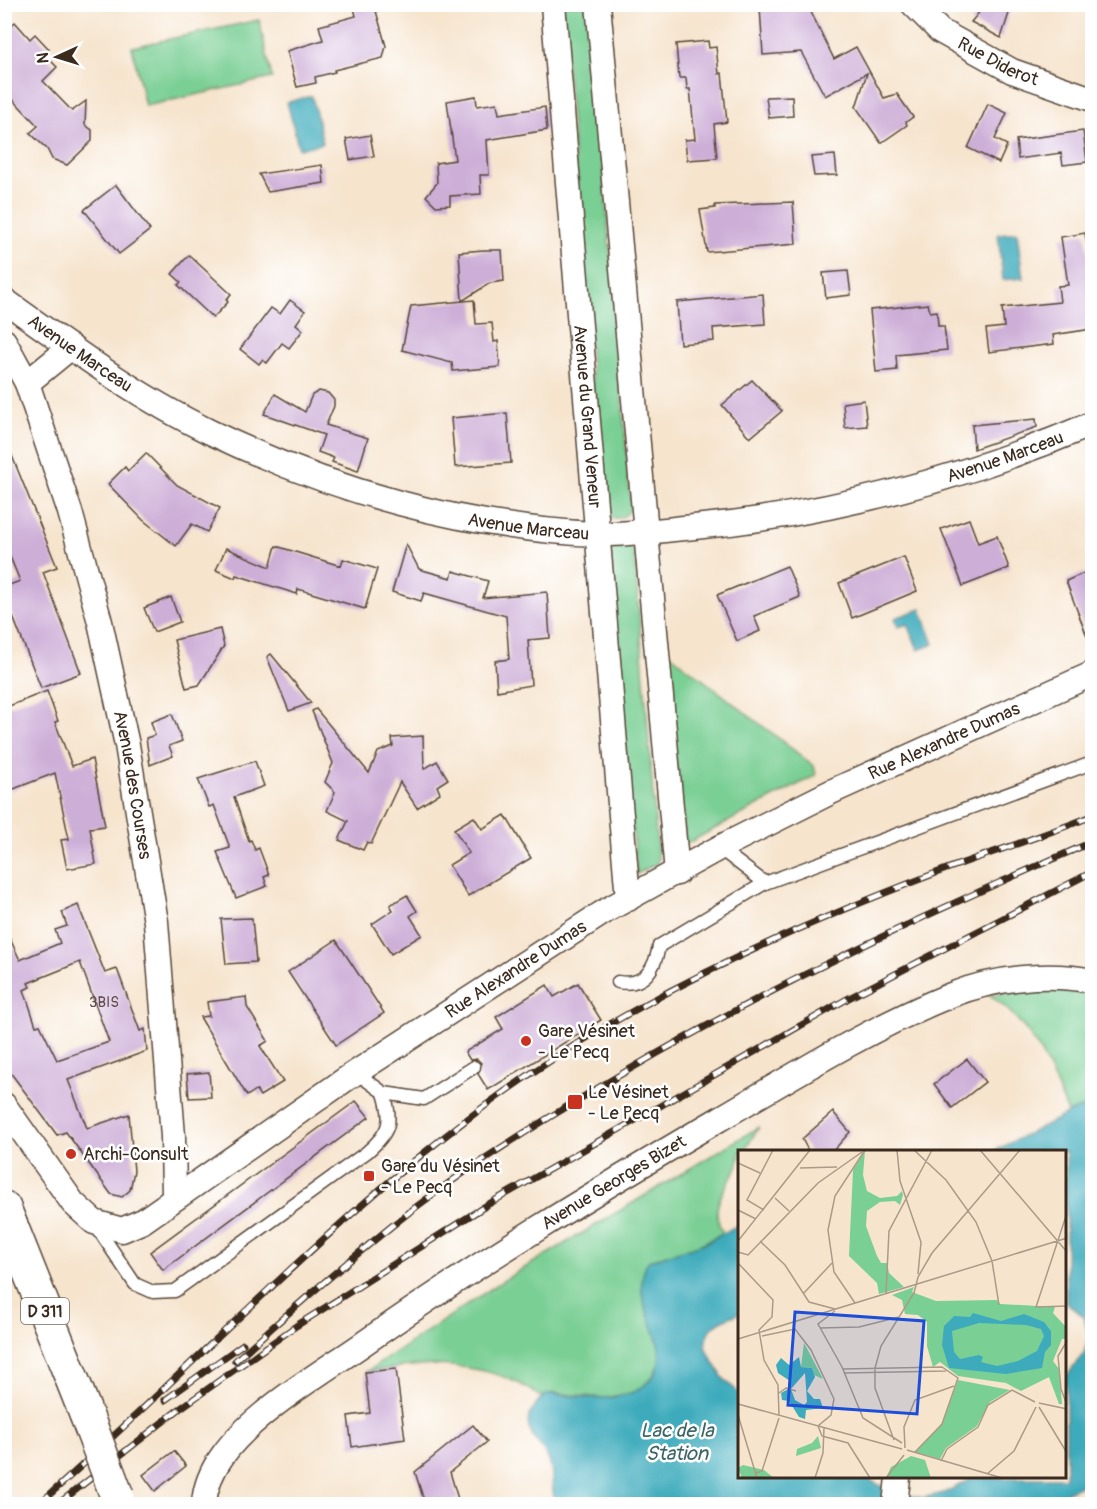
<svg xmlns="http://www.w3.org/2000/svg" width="1097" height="1509" font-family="Pangolin,sans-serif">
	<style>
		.green { fill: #7acf94; stroke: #5a7c59; stroke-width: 1.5 }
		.water { fill: #3eabbc; stroke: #3c6a6d; stroke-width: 1.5 }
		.building { fill: #cdaed7; fill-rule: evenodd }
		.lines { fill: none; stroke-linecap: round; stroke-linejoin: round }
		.service-casing { stroke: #574638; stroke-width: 15 }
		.minor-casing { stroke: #574638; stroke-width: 27 }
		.primary-casing { stroke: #574638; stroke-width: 36 }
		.service { stroke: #fff; stroke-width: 12 }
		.minor { stroke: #fff; stroke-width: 24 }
		.primary { stroke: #fff; stroke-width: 33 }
		.rail-casing { stroke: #3b2a1e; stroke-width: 7 }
		.rail { stroke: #fff; stroke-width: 4.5; stroke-dasharray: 14; stroke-linecap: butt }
		.primary-bridge-casing { stroke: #574638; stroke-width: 36; stroke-linecap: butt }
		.primary-bridge { stroke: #fff; stroke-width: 33 }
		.poi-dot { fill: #c8321e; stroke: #fff; stroke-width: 2 }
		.labels { text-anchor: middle; stroke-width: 5; stroke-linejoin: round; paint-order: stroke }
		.number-label { font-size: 15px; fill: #604b4c }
		.shield { fill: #fff; stroke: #766a62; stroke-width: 1.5 }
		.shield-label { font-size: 16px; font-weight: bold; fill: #3b2a1e }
		.street-label { font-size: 18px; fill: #3b2a1e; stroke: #fff }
		.poi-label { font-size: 18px; fill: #3b2a1e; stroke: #fff; text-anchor: start }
		.water-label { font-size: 20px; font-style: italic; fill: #3c6465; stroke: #fff }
		.inset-road { fill: none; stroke: #ab9a87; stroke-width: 1.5 }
		.view { fill: #1d4ed8; fill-opacity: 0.15; stroke: #1d4ed8; stroke-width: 3 }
		.inset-edge { fill: none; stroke: #3b2a1e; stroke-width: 3 }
	</style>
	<rect width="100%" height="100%" fill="#fff"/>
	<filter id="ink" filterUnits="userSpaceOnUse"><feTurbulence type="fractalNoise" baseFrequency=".0167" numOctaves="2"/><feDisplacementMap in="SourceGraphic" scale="12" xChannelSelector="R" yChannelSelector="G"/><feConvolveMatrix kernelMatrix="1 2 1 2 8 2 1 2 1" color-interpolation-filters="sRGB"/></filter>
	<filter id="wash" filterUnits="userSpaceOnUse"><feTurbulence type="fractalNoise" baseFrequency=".008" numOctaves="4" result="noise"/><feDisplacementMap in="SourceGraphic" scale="24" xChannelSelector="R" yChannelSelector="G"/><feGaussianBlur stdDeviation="1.35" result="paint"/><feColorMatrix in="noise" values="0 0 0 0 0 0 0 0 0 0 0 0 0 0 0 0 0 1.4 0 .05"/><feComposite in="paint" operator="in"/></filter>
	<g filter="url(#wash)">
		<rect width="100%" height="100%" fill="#f6e4cd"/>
		<g class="green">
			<path d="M562 5H590L631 508C624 521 613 520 603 513Z"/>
			<polygon points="259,20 272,78 145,106 132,47"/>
			<polygon points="629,544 634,549 658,859 657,863 637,874 606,553 611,545"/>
			<polygon points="661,647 814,766 816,775 686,844"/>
			<path d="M1034 989 1092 994V1105L1068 1113C1048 1064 1034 1027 990 995Z"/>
			<path d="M759 1127 743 1152H740C740 1181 703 1197 723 1233L691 1249 652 1259 646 1265 642 1292 662 1356 653 1376 639 1391 605 1398 553 1393 541 1397C494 1361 422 1360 365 1373L501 1282Z"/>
		</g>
		<g class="water">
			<polygon points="312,96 323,143 299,149 287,102"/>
			<polygon points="1017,232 1023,278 1003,280 998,234"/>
			<polygon points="921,609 934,644 918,650 908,624 898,627 895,618"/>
			<path d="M1092 1105V1481L1063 1494 1049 1504H556C550 1491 554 1477 550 1463 542 1439 516 1432 535 1406 539 1400 542 1396 548 1394 570 1394 591 1401 613 1397 629 1395 639 1391 650 1380 682 1344 623 1308 648 1261L705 1243 740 1224V1313C722 1320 707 1324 705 1347L723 1378 740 1394V1478H866L890 1491 922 1498 944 1493 973 1478H1066V1377L1084 1353 1089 1338 1084 1317 1066 1302V1152L994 1151 1077 1109Z"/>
		</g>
		<g id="blocks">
			<g class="building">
				<polygon points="353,4 374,4 386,46 383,58 334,70 335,72 315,77 316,83 297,87 287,51 323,40 319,26 356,16"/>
				<polygon points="807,4 834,59 856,47 884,98 897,94 913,117 906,122 907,125 881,143 856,107 867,73 825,96 801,52 763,55 760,7"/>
				<polygon points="986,4 1012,4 1001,38 971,22"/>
				<polygon points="15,22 30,39 35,34 49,49 44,54 57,67 43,81 72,111 86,101 85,125 92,130 92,141 67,165 52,159 47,149 30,133 38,126 4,90 4,32"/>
				<polygon points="708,41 709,48 716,47 719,74 722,73 727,122 714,124 717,158 687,160 685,140 695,139 690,89 687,89 686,78 679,78 676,44"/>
				<polygon points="476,96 477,106 497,103 499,114 545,107 547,130 487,140 489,175 480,175 481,194 450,196 450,205 436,206 426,196 437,183 436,163 455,160 447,101"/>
				<polygon points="792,96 793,116 769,118 766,97"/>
				<polygon points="988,104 1007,113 995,139 1007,145 999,163 968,148"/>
				<polygon points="1083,131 1087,162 1063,165 1061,153 1018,159 1016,140"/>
				<polygon points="370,135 374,156 350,160 346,139"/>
				<polygon points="835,155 837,175 814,176 811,157"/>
				<polygon points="322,165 324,183 268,192 259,174"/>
				<polygon points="116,185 150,230 119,254 84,210"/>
				<polygon points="793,202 796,244 707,252 700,210 715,208 715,205"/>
				<polygon points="1085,233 1092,278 1092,329 1053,335 1054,344 989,352 986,329 1004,327 1002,308 1060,302 1058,286 1068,285 1061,237"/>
				<polygon points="484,250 502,250 504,281 490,283 462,301 459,252"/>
				<polygon points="189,255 231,294 226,300 228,302 213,318 178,285 181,282 172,274"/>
				<polygon points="848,271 851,295 826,298 823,273"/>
				<polygon points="763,294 765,324 713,328 714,341 680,344 677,302"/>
				<polygon points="290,300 305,311 296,324 303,330 289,348 282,343 267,363 262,360 259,364 240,349 271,308 280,314"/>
				<polygon points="474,300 476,324 492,323 494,342 498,341 500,367 453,371 452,363 402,350 411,306"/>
				<polygon points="928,304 930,312 937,311 938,326 944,326 947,350 896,355 897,370 876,372 870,310"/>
				<polygon points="752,380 782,411 750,438 722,405"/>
				<polygon points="319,391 328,393 334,400 334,406 326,425 368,438 358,471 332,462 334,458 318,452 324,435 264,414 275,394 305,412 312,395"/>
				<polygon points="864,400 867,426 845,428 843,403"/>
				<polygon points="507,413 511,463 455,467 451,418"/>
				<polygon points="1036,419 1037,427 974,449 972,425"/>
				<polygon points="4,436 57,567 43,572 81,673 41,688 4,594 4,587 20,581 4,542"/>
				<polygon points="146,453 177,485 220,508 207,532 192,524 176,546 143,520 108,484 125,467 128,471"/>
				<polygon points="969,519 978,543 997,536 1009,568 963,586 941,529"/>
				<polygon points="406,544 419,569 451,578 453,571 488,581 483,598 547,592 550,638 528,640 531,685 497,691 495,661 509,659 506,616 424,593 421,601 392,592"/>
				<polygon points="276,546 341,566 343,559 377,569 365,609 298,589 297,594 236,575 235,578 216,570 226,548 270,567"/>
				<polygon points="904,557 917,591 852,618 839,583"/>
				<polygon points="787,566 800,597 754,616 760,631 737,641 717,595"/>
				<polygon points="1084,573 1092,595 1091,647 1066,581"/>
				<polygon points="171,597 180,622 154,632 144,608"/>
				<polygon points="220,629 224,646 199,685 186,688 174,640"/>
				<polygon points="271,654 311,703 289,711 267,657"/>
				<polygon points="47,691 58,721 55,722 72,766 92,759 105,826 90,828 96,864 67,869 61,840 69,839 55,773 11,790 4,774 4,708"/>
				<polygon points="316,709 369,773 378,752 393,746 392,738 423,736 424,769 437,761 448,779 437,786 440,793 417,808 400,782 371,844 367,842 363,850 339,840 348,821 327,811 335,792 325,782 333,763 312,711"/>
				<polygon points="172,714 182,741 169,746 173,756 150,765 146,738 155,735 151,722"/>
				<polygon points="255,761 264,786 234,797 249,841 251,840 255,850 259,848 269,875 264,877 267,886 236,898 217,852 230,848 214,805 209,807 198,779"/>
				<polygon points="505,815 531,858 468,896 449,865 469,853 454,829 474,817 482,829"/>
				<polygon points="407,895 417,911 410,916 422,935 391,954 372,924 393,910 390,905"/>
				<path d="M78 905 105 973 117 969 140 1031 145 1029 147 1051 68 1080 87 1128 129 1114 134 1171 130 1190 122 1197 111 1194 66 1132 57 1135 4 1064V926L20 960 60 943 55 930 67 926 62 912ZM80 962 109 1042 57 1060 40 1025 36 1026 24 990 30 987 28 983Z"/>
				<polygon points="252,918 256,962 226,964 221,919"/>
				<polygon points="336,940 384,1013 336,1045 288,972"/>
				<polygon points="578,983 601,1020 488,1090 478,1074 481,1063 477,1059 470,1060 465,1052 503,1029 496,1017 547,985 554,997"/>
				<polygon points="246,997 247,1007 268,1041 260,1046 283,1082 260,1096 256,1090 247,1096 200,1017 209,1016 207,1002"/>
				<polygon points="967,1059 985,1082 952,1108 934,1084"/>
				<polygon points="209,1072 211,1097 189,1098 187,1074"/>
				<polygon points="356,1101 369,1117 163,1270 150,1252"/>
				<polygon points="833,1112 850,1132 832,1152 809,1152 802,1139"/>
				<polygon points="396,1369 405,1439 352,1447 348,1416 370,1413 365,1372"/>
				<polygon points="473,1425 487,1442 450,1472 458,1499 440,1504 425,1504 415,1472"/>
				<polygon points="174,1451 186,1466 155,1491 143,1475"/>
			</g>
		</g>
	</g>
	<g filter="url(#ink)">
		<use href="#blocks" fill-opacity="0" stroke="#574638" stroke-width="1.5"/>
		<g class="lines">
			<defs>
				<g id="service">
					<polyline points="719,848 765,883"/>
					<path d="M618 982C644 987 655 969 659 946L765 883 1092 763"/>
					<polyline points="353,1078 362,1077 384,1093 424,1099 474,1067"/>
					<path d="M96 1226 135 1284 153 1292 175 1291 367 1152C390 1132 393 1122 384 1093"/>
				</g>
				<g id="minor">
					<path id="s1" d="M553 4 628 899"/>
					<polyline points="598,4 677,873"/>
					<path id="s2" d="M913 4 940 31 1012 71 1092 99"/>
					<path id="s3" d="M4 300C70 347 137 397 210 432 330 490 462 528 596 534 628 535 662 530 694 527 832 514 965 478 1092 424"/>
					<path id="s4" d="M4 341 27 383 70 512 100 622 127 745 156 922 173 1136 174 1198"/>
					<polyline points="27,383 71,347"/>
					<path id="s5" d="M4 1105 73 1203 94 1222 122 1230 143 1221 346 1079 607 910 719 848 833 791 1092 674"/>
					<path id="s6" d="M204 1504C205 1487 212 1470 223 1455 252 1414 318 1375 360 1346 475 1265 595 1192 716 1121 793 1076 868 1029 951 995 994 978 1047 972 1092 981"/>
					<polyline points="895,1504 898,1478"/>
				</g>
				<polyline id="primary" points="4,1208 86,1414"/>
			</defs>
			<use href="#service" class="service-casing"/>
			<use href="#minor" class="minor-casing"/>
			<use href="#primary" class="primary-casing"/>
			<use href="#service" class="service"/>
			<use href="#minor" class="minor"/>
			<use href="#primary" class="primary"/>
			<defs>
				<g id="rail">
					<path d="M235 1361C292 1309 351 1258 412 1210 479 1159 552 1115 625 1072 775 984 932 911 1092 842"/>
					<polyline points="165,1400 243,1344"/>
					<path d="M39 1504C209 1354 364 1180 556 1057 675 981 805 923 936 873 988 853 1041 837 1092 816"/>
					<polyline points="58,1504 178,1410 296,1326 487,1205 847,999 1092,872"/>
				</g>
			</defs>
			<use href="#rail" class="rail-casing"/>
			<use href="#rail" class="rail"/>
			<defs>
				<polyline id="primary-bridge" points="86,1414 117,1496"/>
			</defs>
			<use href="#primary-bridge" class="primary-bridge-casing"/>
			<use href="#primary-bridge" class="primary-bridge"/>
		</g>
	</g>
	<g class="poi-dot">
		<circle cx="526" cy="1041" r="6"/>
		<rect x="567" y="1094" width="16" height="16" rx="3"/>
		<circle cx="71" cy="1154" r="6"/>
		<rect x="363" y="1170" width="12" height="12" rx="3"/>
	</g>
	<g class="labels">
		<g class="number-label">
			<text x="104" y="1007">3BIS</text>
		</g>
		<rect class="shield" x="21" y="1298" width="48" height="26" rx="4.5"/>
		<g class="shield-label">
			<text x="45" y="1317">D 311</text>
		</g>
		<g class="street-label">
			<text dy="6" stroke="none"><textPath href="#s2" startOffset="104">Rue Diderot</textPath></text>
			<text dy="6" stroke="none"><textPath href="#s3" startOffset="93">Avenue Marceau</textPath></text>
			<text dy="6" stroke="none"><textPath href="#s1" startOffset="414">Avenue du Grand Veneur</textPath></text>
			<text dy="6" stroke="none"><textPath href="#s3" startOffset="1065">Avenue Marceau</textPath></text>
			<text dy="6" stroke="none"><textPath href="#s3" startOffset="579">Avenue Marceau</textPath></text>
			<text dy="6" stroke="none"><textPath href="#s5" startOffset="1136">Rue Alexandre Dumas</textPath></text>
			<text dy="6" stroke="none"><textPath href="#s4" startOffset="464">Avenue des Courses</textPath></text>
			<text dy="6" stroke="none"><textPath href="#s5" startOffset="650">Rue Alexandre Dumas</textPath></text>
			<text dy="6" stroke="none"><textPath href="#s6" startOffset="531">Avenue Georges Bizet</textPath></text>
		</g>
		<g class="poi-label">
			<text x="538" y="1037">Gare Vésinet<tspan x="538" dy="21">- Le Pecq</tspan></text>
			<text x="588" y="1098">Le Vésinet<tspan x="588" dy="21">- Le Pecq</tspan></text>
			<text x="83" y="1160">Archi-Consult</text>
			<text x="381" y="1172">Gare du Vésinet<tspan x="381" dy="21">- Le Pecq</tspan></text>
		</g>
		<g class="water-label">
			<text x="677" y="1437">Lac de la<tspan x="677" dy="23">Station</tspan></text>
		</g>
	</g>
	<g transform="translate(738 1150)">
		<rect width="328" height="328" fill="#f6e4cd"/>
		<path d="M127 0 125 25 129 41 142 48 159 46 164 41 165 45 162 55 157 51 142 52 129 61 128 76 139 106 143 113H149L151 123 166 137 141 144 139 133 111 106 115 20ZM176 137 174 142 198 151 259 150 262 154 317 157 315 163 328 177V189H324L315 211 321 219 324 254H321L311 227 283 241 268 233 220 226 202 212 195 217 189 196V172L180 165 167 164 164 150 154 145ZM66 193 73 206 85 229 76 225 74 218 63 217ZM220 230 272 240 252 252 239 276 208 298 202 309 177 302 204 274ZM80 286 83 298 58 306 59 299 74 293ZM173 306 187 310 193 328H148L153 317ZM5 315 26 320 36 328H4L0 318Z" fill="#7acf94"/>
		<path d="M235 163 263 171 286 164 306 172 313 181V195L307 202 304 218 268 224 211 218 204 195 206 176 216 166 232 167ZM241 173 288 175 303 179 306 186 299 201 280 211 259 216 243 212 245 207 241 205 222 209 216 202 214 181ZM61 207 63 217 74 218 77 227 69 241 76 249H82L85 258 68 260 67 269 61 267 51 251 44 250 43 243 50 239 52 231 40 223 38 215 43 208 51 215ZM67 223 69 252 66 255 57 250 53 239Z" fill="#3eabbc" fill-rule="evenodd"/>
		<path class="inset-road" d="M159 0 162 31 183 92 180 124M176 0 208 30 238 72 254 111 261 155M242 0 329 102M0 13 22 23M62 18 99 17M37 48 51 61M0 60 18 69M26 60 9 50 35 0M329 63 298 157 329 156M0 91 72 0M22 91 47 115 71 152 97 159M0 102 10 105 80 33 124 2M0 113 35 150 34 167 21 180 26 210 40 235 41 265M148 143 151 81 194 0M65 144 94 113M117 153 96 122 90 80 97 46 127 0M97 161 80 174 104 217 125 268 164 293M82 178 121 177 161 167M24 186 57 179 73 200 96 249 93 265 80 276 84 286M0 189 329 88M329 191 320 206 323 239 329 255M105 219 204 217 220 228 204 274 177 302M107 223 208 221M41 243 48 238 58 241M301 253 329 259M0 254 164 299M301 257 329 303M0 265 19 328M84 286 110 293 132 328M156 290 137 238V218L143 196 176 143 180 127 194 103 282 0M167 298 166 277 177 250 216 236M169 300 264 328M203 311 209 299 240 277 250 255 274 240 297 252M18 323 24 321 41 268M249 324 276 301 298 257M77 328 85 303 86 278M148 328 166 305"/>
		<path class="view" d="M57 162 186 171 179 264 50 255Z"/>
		<rect width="328" height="328" class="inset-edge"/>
	</g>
	<rect width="1097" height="1509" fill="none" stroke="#fff" stroke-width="24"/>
	<g transform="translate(57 57) rotate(266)" stroke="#ffffff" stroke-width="4.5" paint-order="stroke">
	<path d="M0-4.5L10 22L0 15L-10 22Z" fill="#3b2a1e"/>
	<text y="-9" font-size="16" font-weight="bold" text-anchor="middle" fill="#3b2a1e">N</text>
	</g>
</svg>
